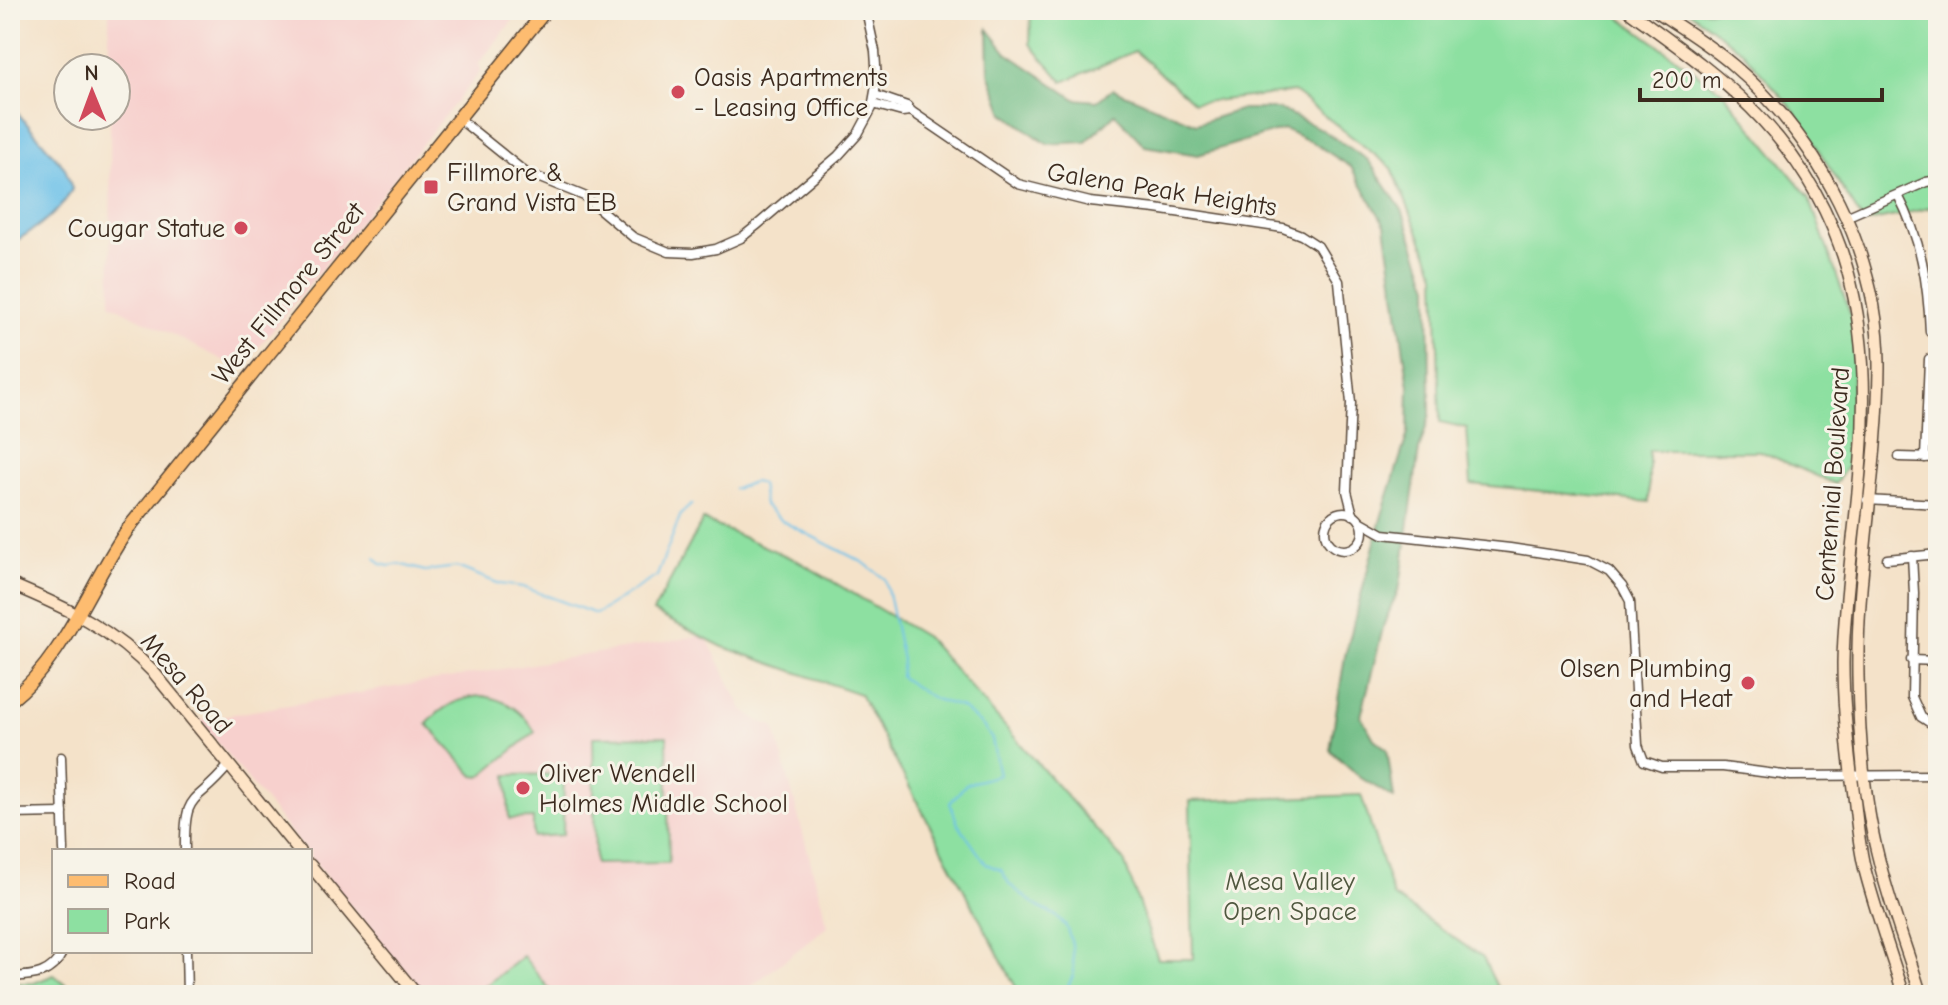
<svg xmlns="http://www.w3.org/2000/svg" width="1948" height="1005" font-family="'Comic Neue',sans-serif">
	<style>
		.built { fill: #f7d0cd }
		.green { fill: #8de0a1; stroke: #648560; stroke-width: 2 }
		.forest { fill: #72be87; stroke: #567452; stroke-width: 2 }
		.water { fill: #6cc1e9; stroke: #547684; stroke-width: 2 }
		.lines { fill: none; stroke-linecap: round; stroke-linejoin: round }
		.stream { stroke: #6cc1e9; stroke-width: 2 }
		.minor-casing { stroke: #574638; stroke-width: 11 }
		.secondary-casing { stroke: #574638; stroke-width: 14 }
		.primary-casing { stroke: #574638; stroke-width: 15 }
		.minor { stroke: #fff; stroke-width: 8 }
		.secondary { stroke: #fee4c6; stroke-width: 11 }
		.primary { stroke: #fdbc70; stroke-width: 12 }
		.poi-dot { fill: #d1495b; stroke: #f7f3e8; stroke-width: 3 }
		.labels { text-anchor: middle; stroke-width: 6; stroke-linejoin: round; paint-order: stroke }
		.poi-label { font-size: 26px; fill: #3b2a1e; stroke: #f7f3e8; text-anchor: start }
		.street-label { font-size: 26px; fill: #3b2a1e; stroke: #f7f3e8 }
		.park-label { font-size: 26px; fill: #50583f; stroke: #f7f3e8 }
	</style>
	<rect width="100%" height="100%" fill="#f7f3e8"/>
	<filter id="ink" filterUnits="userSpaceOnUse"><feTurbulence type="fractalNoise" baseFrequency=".0125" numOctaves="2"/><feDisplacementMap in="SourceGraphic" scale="16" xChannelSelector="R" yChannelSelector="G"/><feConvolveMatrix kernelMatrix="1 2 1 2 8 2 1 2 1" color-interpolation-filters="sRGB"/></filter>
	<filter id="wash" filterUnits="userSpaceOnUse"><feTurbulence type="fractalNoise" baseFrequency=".006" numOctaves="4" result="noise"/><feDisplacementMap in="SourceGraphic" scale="32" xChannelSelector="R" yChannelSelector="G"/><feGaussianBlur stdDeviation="1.8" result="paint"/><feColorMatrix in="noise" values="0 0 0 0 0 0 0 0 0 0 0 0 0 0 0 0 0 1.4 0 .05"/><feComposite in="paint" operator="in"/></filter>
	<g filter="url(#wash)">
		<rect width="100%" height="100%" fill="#f4e2c9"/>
		<g class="built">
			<polygon points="109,10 521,10 479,63 481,71 241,369 111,304 110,116 116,116 116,68 109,68"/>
			<polygon points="705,635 743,709 758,721 774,726 828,926 740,995 424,995 310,857 310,851 306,851 199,720"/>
		</g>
		<g class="green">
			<polygon points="1031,10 1610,10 1723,92 1809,197 1855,327 1849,464 1835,484 1760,451 1649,451 1649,502 1471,484 1467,428 1440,422 1436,274 1392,168 1294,92 1194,103 1135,51 1063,82 1030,44"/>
			<polygon points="1687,10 1938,10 1938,206 1864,223 1793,109 1742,51"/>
			<polygon points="703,520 798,561 926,637 1124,861 1158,959 1193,959 1190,801 1361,795 1393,896 1483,958 1501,995 1020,995 860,694 723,647 653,612"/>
			<path d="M483 696C507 700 523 711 535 732L480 777 474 776 427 724C442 706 460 697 483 696Z"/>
			<polygon points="667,736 669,863 595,864 593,737"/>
			<polygon points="564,774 563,835 533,837 533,818 509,819 507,775"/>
			<polygon points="523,956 554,995 474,995"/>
			<polygon points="54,975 69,987 120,987 120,995 10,995 10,983 34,983"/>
		</g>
		<polygon class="forest" points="988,29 1007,53 1075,99 1097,101 1113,89 1196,124 1242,109 1279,109 1321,129 1368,160 1402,210 1429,286 1430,414 1419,450 1400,586 1384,624 1361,716 1374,739 1387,749 1394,798 1361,778 1330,750 1345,656 1382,515 1408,433 1409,386 1385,225 1351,167 1312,142 1284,129 1198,155 1145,146 1115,114 1086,142 1047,144 1004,113 989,73"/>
		<path class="water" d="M10 104 65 168 72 189C61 214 32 230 10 245Z"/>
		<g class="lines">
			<g class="stream">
				<polyline points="734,489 753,482 761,484 764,505 782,521 864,563 885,579 902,660 900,677 934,699 961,707 983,726 992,739 999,775 966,784 950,803 958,824 986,864 1001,870 1010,885 1038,907 1055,915 1066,926 1072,944 1074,973 1067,989 1059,995"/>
				<polyline points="375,558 381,564 389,566 399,564 425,571 457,567 500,584 523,587 596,614 657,576 681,514 692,504"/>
			</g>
		</g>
	</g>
	<g filter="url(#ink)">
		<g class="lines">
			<defs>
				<g id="minor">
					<polyline points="875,95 907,106 911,111 1018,184 1090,202 1156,209 1283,228 1301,235 1318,246 1339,281 1351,403 1347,491 1353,515"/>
					<polyline points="873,104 902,112 911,111"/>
					<polyline points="458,118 525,172 584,196 633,237 669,252 693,253 716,249 741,238 756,226 838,156 858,134 872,108 877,80 875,51 866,10"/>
					<path d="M1898 195C1921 239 1928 282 1930 332"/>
					<polyline points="1846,217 1926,182 1938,180"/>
					<polyline points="1899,457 1938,458"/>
					<polyline points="1925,458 1929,359"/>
					<polyline points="1867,500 1938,504"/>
					<circle cx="1344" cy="531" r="19"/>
					<polyline points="1360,521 1383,534 1510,548 1588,560 1609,571 1622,586 1630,601 1638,745 1644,761 1662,767 1723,767 1791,776 1938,775"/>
					<polyline points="1912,556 1914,593 1912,697 1921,717 1938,728"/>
					<polyline points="1887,559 1938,554"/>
					<polyline points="1911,660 1938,661"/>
					<polyline points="61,757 64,851"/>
					<polyline points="10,814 63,813"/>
					<path d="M185 851C184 788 195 807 228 766"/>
					<polyline points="186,951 187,995"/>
					<path d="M10 977C34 976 52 975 63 951"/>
				</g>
				<g id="secondary">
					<path d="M1628 10C1670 41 1714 71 1751 108 1850 207 1872 323 1861 458 1856 527 1844 595 1843 663 1843 708 1848 752 1854 796 1857 822 1859 849 1866 874 1877 915 1891 955 1904 995"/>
					<path d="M1655 10C1681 28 1710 45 1734 66 1819 139 1880 255 1879 368 1878 471 1856 573 1858 676 1859 736 1863 798 1878 856 1889 903 1907 949 1921 995"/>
					<path d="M10 584C67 608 112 628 155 674L299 851"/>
					<polyline points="310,865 417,995"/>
				</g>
				<path id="primary" d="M10 701C67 656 89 583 130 526L546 10"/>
			</defs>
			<use href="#minor" class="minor-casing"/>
			<use href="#secondary" class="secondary-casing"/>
			<use href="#primary" class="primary-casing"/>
			<use href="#minor" class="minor"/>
			<use href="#secondary" class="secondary"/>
			<use href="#primary" class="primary"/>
		</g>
	</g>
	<g class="poi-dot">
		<circle cx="678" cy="92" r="8"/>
		<rect x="423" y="179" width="16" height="16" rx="4"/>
		<circle cx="241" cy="228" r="8"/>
		<circle cx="1748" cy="683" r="8"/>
		<circle cx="523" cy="788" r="8"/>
	</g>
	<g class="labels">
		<g class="poi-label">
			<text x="694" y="86">Oasis Apartments<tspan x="694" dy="30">- Leasing Office</tspan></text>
			<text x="447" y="181">Fillmore &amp;<tspan x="447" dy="30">Grand Vista EB</tspan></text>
			<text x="225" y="237" text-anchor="end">Cougar Statue</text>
			<text x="1732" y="677" text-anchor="end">Olsen Plumbing<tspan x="1732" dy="30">and Heat</tspan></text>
			<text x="539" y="782">Oliver Wendell<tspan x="539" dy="30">Holmes Middle School</tspan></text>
		</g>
		<g class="street-label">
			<text transform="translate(1162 189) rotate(9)" y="9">Galena Peak Heights</text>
			<text transform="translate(288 293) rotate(-51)" y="9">West Fillmore Street</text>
			<text transform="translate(1832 484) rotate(-86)" y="9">Centennial Boulevard</text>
			<text transform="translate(187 683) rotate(49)" y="9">Mesa Road</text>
		</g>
		<g class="park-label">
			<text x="1290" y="890">Mesa Valley<tspan x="1290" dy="30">Open Space</tspan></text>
		</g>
	</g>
	<rect width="1948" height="1005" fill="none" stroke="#f7f3e8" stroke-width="40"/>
	<rect x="52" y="849" width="260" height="104" fill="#f7f3e8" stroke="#aca397" stroke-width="2"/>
	<rect x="68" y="875" width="40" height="12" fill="#fdbc70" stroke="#aca397" stroke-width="2"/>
	<text x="124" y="889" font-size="24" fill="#3b2a1e">Road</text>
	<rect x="68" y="909" width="40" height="24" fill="#8de0a1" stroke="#aca397" stroke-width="2"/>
	<text x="124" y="929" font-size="24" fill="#3b2a1e">Park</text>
	<g transform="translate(92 92) rotate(359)"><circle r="38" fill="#f7f3e8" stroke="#aca397" stroke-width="2"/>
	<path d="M0-6L14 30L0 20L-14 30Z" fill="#d1495b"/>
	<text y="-12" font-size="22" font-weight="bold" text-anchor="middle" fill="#3b2a1e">N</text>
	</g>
	<path d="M1640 88v12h242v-12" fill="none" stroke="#3b2a1e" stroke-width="4"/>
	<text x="1652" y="88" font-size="24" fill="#3b2a1e" stroke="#f7f3e8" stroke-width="6" paint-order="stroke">200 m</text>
</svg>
